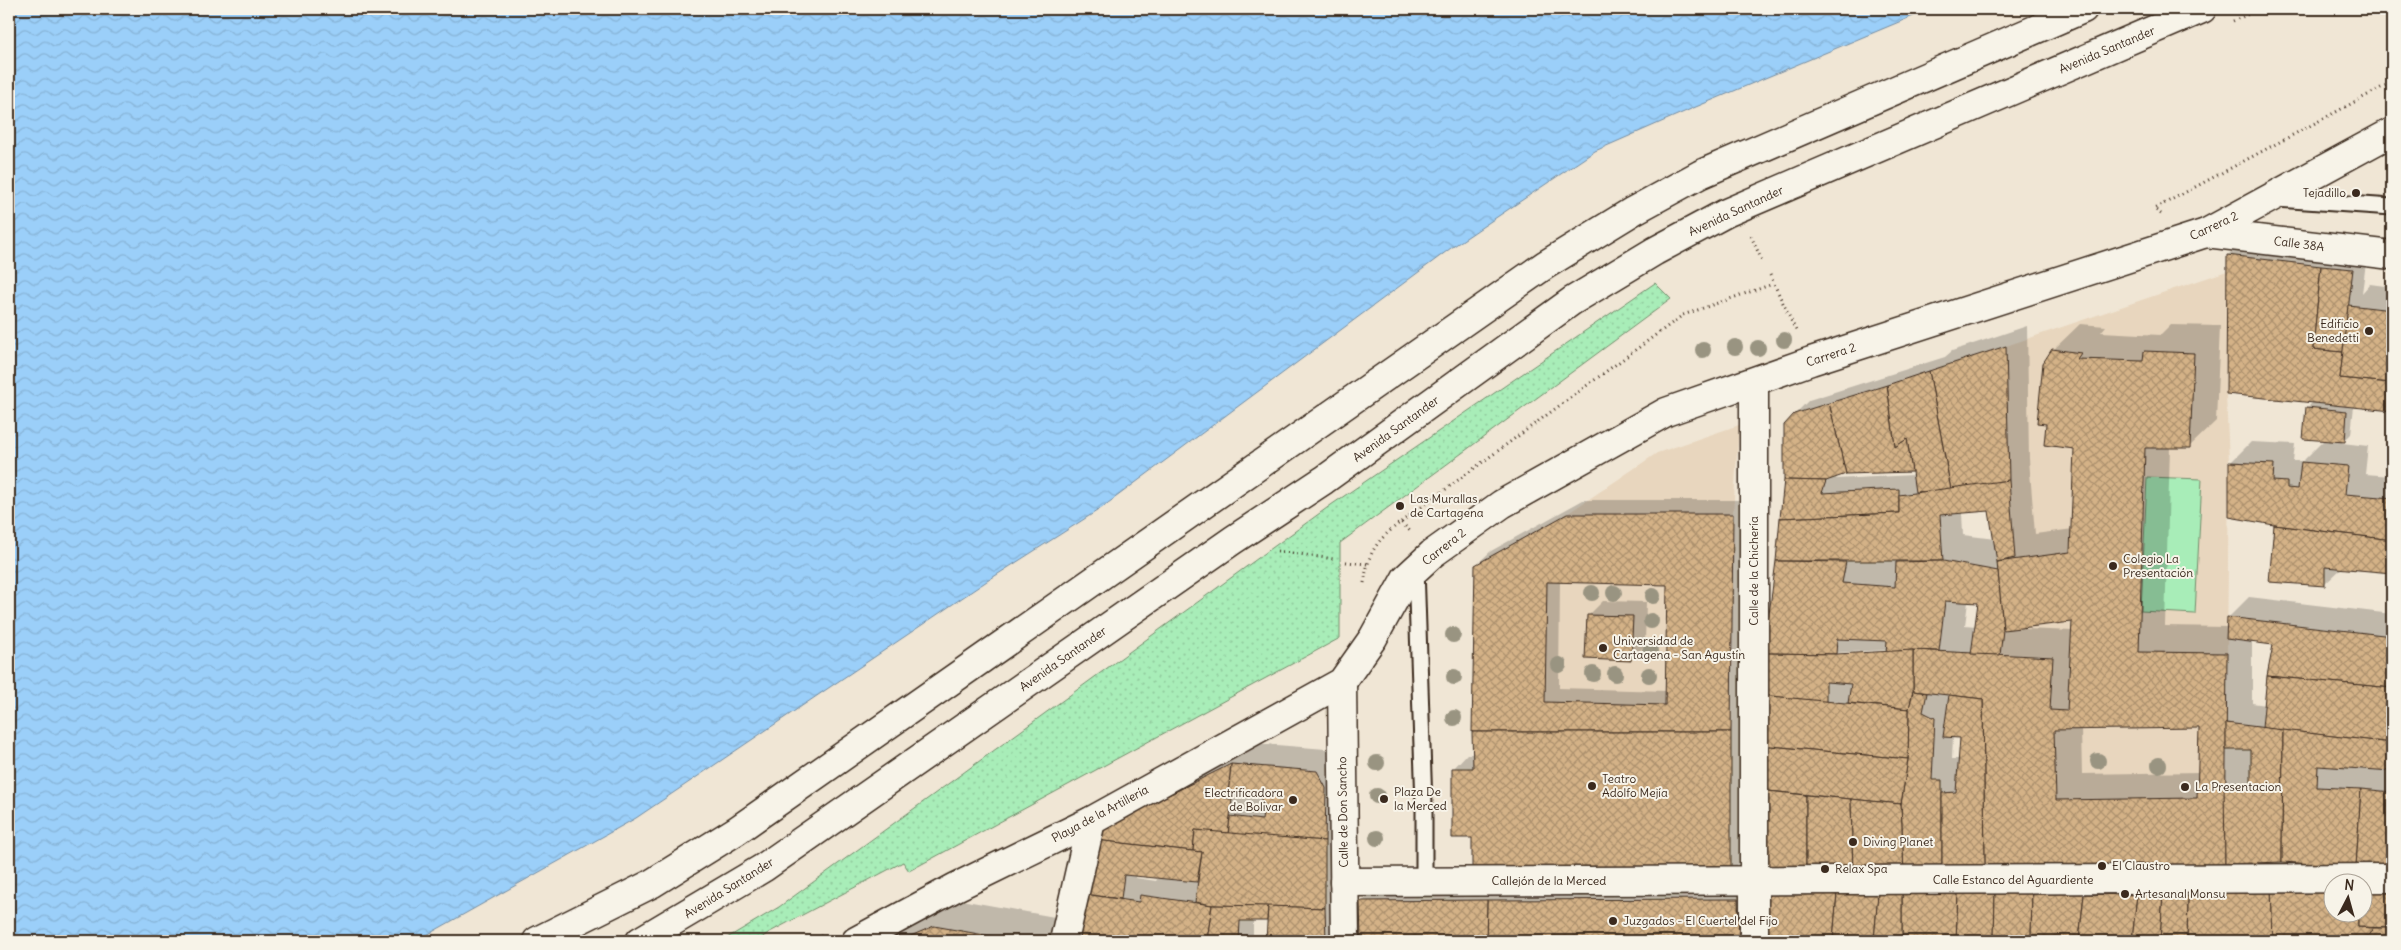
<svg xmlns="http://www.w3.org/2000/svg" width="2401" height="950" font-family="Delius,sans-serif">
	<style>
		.built { fill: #e8d6be }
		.grass { fill: url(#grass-dots); stroke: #728c6b }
		.pitch { fill: #a8edb8; stroke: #728c6b }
		.water { fill: url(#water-waves); stroke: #758da1 }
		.shadow { fill: #0003; fill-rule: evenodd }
		.building { fill: url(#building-cross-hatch); stroke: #3b2a1e; fill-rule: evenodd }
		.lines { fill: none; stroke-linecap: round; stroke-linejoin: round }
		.service-casing { stroke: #3b2a1e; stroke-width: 19 }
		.minor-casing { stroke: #3b2a1e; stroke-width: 31 }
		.tertiary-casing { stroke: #3b2a1e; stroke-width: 31 }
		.secondary-casing { stroke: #3b2a1e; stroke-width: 31 }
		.path { stroke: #3b2a1e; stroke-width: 3; stroke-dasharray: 1 4; stroke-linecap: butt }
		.service { stroke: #f7f3e8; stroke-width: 15 }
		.minor { stroke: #f7f3e8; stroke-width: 28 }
		.tertiary { stroke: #f7f3e8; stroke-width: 28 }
		.secondary { stroke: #f7f3e8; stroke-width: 28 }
		.tree { fill: #999481 }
		.poi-dot { fill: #3b2a1e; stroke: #f7f3e8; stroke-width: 2 }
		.labels { text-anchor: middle; stroke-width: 4; stroke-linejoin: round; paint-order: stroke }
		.street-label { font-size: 12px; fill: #3b2a1e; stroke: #f7f3e8 }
		.poi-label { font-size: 12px; fill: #3b2a1e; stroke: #f7f3e8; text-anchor: start }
	</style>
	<defs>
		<pattern id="grass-dots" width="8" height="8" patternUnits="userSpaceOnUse" patternTransform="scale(1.25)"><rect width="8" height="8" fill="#a8edb8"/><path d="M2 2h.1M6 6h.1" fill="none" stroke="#92cb9e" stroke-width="1.8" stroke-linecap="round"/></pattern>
		<pattern id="water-waves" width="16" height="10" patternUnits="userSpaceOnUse" patternTransform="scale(1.25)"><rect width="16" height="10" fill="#9bcff9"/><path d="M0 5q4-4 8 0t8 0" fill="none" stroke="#86b2d5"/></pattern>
		<pattern id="building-cross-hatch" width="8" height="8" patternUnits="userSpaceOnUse" patternTransform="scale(1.25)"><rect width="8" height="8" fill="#d4b287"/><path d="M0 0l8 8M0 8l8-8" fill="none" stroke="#ad916e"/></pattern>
	</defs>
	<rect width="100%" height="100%" fill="#f0e6d5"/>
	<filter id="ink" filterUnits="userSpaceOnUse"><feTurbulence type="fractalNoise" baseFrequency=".02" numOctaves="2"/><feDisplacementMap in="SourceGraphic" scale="10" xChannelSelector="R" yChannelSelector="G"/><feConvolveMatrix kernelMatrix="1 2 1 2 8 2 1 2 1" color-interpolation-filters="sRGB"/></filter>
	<g filter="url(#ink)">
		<g class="built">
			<polygon points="2227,271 2226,394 2229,462 2225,864 1985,868 1982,699 1913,691 1913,650 1971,654 2003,630 1997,562 2015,558 2008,459 2006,346"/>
			<polygon points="1739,425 1733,514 1731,732 1472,732 1475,565 1567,514 1657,453"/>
		</g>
		<polygon class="grass" points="1655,283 1671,299 1340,543 1340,638 909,871 903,862 768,933 758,941 722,941 779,907 1331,505"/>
		<polygon class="pitch" points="2147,477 2202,479 2195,614 2141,611"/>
		<polygon class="water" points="9,9 1930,9 1691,109 1595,151 1451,248 1100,509 987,581 636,818 416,941 9,941"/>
		<g class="shadow">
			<polygon points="2255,229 2367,255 2362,293 2370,284 2392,287 2392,410 2354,406 2351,434 2342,443 2368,446 2365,474 2392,476 2392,572 2342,568 2324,585 2275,524 2230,463 2251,442 2295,444 2293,461 2303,461 2325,439 2307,408 2313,402 2228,255"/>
			<path d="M2080 324 2106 326 2101 332 2161 335 2171 325 2220 326 2216 421 2189 447H2170L2165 626 2228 627V618L2249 597 2392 614V866L2282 861 1985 867 2392 877V941H1362V902L1383 881 1510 880 1474 836 1453 769 1467 754H1474L1476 565 1491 551 1583 500H1747L1745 857 1729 873H1760L1778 561 1794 415 1809 400 1945 357 1952 351 2027 326 2029 459 2035 534 2073 529 2076 448 2053 350ZM1913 471 1914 475 1836 479 1837 476 1846 473ZM1990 510 1995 539 1963 535 1962 512ZM1560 581 1669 584 1667 691 1559 688ZM1968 602H1979L1976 626 1965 625ZM2074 620 2073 631 2026 629V626ZM2252 641 2274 644 2266 705 2252 703ZM1887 650V653L1829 656V653ZM2200 727 2199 772 2082 774 2081 728ZM1953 736 1962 737 1960 759H1952ZM2334 882H2364V912H2334Z"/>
			<polygon points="1603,601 1646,602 1645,645 1631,660 1588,616"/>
			<path d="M1253 743 1338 750 1349 941H1267L1268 919H1253V941H1078L1097 832ZM1136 875 1159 877 1156 881 1136 878Z"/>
			<polygon points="961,900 1060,918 1055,941 866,941"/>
		</g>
		<g class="building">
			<polygon points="2227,255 2321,266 2313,349 2343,352 2340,378 2392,383 2392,411 2226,394"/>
			<polygon points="2321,266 2353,269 2343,352 2313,349"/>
			<polygon points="2348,305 2392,310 2392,383 2340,378"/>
			<polygon points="2006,346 2009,480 1951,490 1929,371"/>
			<path d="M2052 349 2081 353 2077 359 2143 361 2144 351 2194 353 2190 448H2145L2139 652 2227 653 2225 864 1985 868 1983 699 1913 691V650L2053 657 2050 710 2067 711 2072 622 2003 630 1997 562 2070 552 2074 449 2044 445 2046 424 2037 423 2043 363ZM2199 728 2197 798 2056 800 2054 730Z"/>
			<polygon points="1929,371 1951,490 1915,492 1907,439 1895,447 1887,385"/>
			<polygon points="1887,385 1895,447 1907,439 1912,472 1846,474 1829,403"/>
			<polygon points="1829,403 1846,474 1826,481 1784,480 1784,425 1794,414"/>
			<polygon points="2306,407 2347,411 2345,442 2303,439"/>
			<polygon points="2229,462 2274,464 2273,481 2287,482 2287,488 2298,489 2301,462 2348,466 2345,494 2392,498 2392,540 2274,525 2229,517"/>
			<polygon points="1784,480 1826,481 1822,493 1899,489 1899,513 1780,518"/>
			<polygon points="2009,480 2015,558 1997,562 1989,511 1940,515 1943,561 1776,561 1780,518 1899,513 1899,495"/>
			<path d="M1567 514H1733L1731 732H1472L1475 565ZM1547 582 1667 585 1665 705 1545 702Z"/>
			<polygon points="2274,525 2392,540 2392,573 2325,567 2325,586 2269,582"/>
			<polygon points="1776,561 1846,562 1842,583 1895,587 1896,562 1943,561 1998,571 2003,630 2000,655 1971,654 1978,603 1945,601 1939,651 1913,650 1886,653 1887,641 1837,639 1836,654 1764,653"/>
			<polygon points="2392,613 2392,636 2389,636"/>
			<polygon points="1587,615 1633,616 1631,661 1585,659"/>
			<polygon points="2227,617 2392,636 2392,688 2267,676 2273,645 2226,639"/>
			<polygon points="1913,650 1913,691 1909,709 1848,703 1851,684 1826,682 1826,702 1760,695 1764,653 1836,654"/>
			<polygon points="2267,676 2392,688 2392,743 2262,728"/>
			<polygon points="1913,691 1927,693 1923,712 1935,718 1932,780 1942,780 1942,870 1904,874 1901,804 1908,759 1909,709"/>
			<polygon points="1760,695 1909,709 1908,759 1759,745"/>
			<polygon points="1949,695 1983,699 1985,868 1942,870 1942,793 1956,792 1960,738 1943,737"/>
			<polygon points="2226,723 2283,730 2282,862 2225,864 2224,782 2251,785 2251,750 2226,750"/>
			<polygon points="2283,730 2392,743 2392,771 2318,766 2317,787 2361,789 2356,867 2282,862"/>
			<polygon points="1472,732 1731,732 1731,873 1472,872 1472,838 1452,838 1452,768 1473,768"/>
			<polygon points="1759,745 1908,759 1901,804 1758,790"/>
			<polygon points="1231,764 1317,771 1326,788 1325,841 1228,834 1230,816 1262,820 1264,804 1259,796 1228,794"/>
			<polygon points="1231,764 1228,794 1224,794 1224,798 1232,799 1228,834 1195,830 1193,851 1095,840 1096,831"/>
			<polygon points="2361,789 2392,792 2392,867 2356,867"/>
			<polygon points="1758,790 1806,795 1806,876 1759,875"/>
			<polygon points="1806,795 1851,799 1853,874 1806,876"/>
			<polygon points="1851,799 1901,804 1904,874 1853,874"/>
			<polygon points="1195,830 1325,841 1325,908 1212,905 1195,902 1202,852 1193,851"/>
			<polygon points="1095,840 1202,852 1197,882 1124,875 1121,899 1084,894"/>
			<polygon points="2271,890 2334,891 2334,912 2358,912 2358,927 2373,928 2365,941 2273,941"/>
			<polygon points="2271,890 2273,941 2187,941 2188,896"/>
			<polygon points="1769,891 1837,893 1833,941 1763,941 1761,903"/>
			<polygon points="1958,891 1995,893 1994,941 1956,941"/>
			<polygon points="1958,891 1956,941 1902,941 1902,893"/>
			<polygon points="2032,891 2031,941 1994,941 1995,893"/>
			<polygon points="2032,891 2084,894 2079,941 2031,941"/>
			<polygon points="2364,891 2392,891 2392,928 2358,927 2358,912 2364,912"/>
			<polygon points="1837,893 1878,894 1874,941 1833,941"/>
			<polygon points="1902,893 1902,941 1874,941 1878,894"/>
			<polygon points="1084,894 1139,902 1140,895 1212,905 1207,941 1076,941"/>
			<polygon points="2084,894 2137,895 2132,941 2079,941"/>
			<polygon points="2163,894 2160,941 2132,941 2137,895"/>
			<polygon points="2163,894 2188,896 2187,941 2160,941"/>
			<polygon points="1738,899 1739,941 1486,941 1487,900"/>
			<polygon points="1487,900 1486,941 1361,941 1360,901"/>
			<polygon points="1212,905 1268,906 1267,921 1240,921 1239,941 1207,941"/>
			<polygon points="1268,906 1325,908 1326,941 1266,941"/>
			<polygon points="934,926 1018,941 899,941"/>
			<polygon points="2373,928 2392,928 2392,941 2365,941"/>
		</g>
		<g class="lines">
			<defs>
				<g id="service">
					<polyline points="2275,199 2392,207"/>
					<polyline points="1416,568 1424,805 1424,882"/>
				</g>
				<g id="minor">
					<polyline points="2206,233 2392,255"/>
					<polyline points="1342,682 1345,941"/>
					<polyline points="1344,882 2392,878"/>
					<polyline points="1064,941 1091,821"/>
					<polyline points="1754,941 1754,382"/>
				</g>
				<polyline id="tertiary" points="856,941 956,887 1091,821 1342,682 1373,638 1406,578 1432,554 1502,504 1666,412 1811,361 2206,233 2392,132"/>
				<g id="secondary">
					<polyline points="537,941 651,884 736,831 1545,265 1633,211 1701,174 2083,9"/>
					<polyline points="640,941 763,868 1233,540 1324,480 1572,301 1655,251 1726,213 2202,9"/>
				</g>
			</defs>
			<use href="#service" class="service-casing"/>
			<use href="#minor" class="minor-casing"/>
			<use href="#tertiary" class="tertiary-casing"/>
			<use href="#secondary" class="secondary-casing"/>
			<g class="path">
				<polyline points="2233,21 2260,9"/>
				<polyline points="2161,214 2154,209 2392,82"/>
				<polyline points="1751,236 1763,263"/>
				<polyline points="1770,275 1796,331"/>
				<polyline points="1401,522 1683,315 1773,284"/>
				<polyline points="1277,551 1334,559"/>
				<polyline points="1346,562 1367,564"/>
				<path d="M1364 583C1369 551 1375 542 1401 522L1411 532"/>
				<polyline points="812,941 825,934"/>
			</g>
			<use href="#service" class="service"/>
			<use href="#minor" class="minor"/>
			<use href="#tertiary" class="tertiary"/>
			<use href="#secondary" class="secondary"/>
		</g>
		<g class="tree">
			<circle cx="1784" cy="340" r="8"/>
			<circle cx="1735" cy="347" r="8"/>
			<circle cx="1758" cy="348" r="8"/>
			<circle cx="1703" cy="350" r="8"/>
			<circle cx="1592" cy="593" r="8"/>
			<circle cx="1614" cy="593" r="8"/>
			<circle cx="1653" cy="596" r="8"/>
			<circle cx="1651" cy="621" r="8"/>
			<circle cx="1453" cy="635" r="8"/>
			<circle cx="1650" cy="651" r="8"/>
			<circle cx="1559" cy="665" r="8"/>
			<circle cx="1593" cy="674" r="8"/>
			<circle cx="1615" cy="674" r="8"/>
			<circle cx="1649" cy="675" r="8"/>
			<circle cx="1454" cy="677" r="8"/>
			<circle cx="1454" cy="718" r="8"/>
			<circle cx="2098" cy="761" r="8"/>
			<circle cx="1377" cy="763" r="8"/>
			<circle cx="2159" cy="765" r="8"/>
			<circle cx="1377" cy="796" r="8"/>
			<circle cx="1377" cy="838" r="8"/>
		</g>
	</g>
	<g class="poi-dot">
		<circle cx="2356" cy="193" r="5"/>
		<circle cx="2369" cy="331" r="5"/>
		<circle cx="1400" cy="506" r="5"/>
		<circle cx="2113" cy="566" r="5"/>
		<circle cx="1603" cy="648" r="5"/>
		<circle cx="1592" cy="786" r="5"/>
		<circle cx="2185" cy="787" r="5"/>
		<circle cx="1384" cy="799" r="5"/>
		<circle cx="1293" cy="800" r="5"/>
		<circle cx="1853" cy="842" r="5"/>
		<circle cx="2102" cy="866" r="5"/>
		<circle cx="1825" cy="869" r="5"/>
		<circle cx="2125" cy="894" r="5"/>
		<circle cx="1613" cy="921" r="5"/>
	</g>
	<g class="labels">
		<g class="street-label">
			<text transform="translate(2107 50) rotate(-23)" y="4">Avenida Santander</text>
			<text transform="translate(1736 211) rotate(-25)" y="4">Avenida Santander</text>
			<text transform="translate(2214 226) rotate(-25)" y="4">Carrera 2</text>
			<text transform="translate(2299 244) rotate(7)" y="4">Calle 38A</text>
			<text transform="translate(1831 355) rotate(-18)" y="4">Carrera 2</text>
			<text transform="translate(1396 429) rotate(-36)" y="4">Avenida Santander</text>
			<text transform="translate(1444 547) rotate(-38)" y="4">Carrera 2</text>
			<text transform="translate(1754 571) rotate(-90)" y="4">Calle de la Chichería</text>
			<text transform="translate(1063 659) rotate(-35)" y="4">Avenida Santander</text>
			<text transform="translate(1343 812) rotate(-91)" y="4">Calle de Don Sancho</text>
			<text transform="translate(1100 814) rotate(-28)" y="4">Playa de la Artillería</text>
			<text x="2013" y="884">Calle Estanco del Aguardiente</text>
			<text x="1549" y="885">Callejón de la Merced</text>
			<text transform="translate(729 888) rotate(-32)" y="4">Avenida Santander</text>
		</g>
		<g class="poi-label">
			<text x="2346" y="197" text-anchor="end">Tejadillo</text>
			<text x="2359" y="328" text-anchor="end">Edificio<tspan x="2359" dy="14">Benedetti</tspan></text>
			<text x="1410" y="503">Las Murallas<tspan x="1410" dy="14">de Cartagena</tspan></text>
			<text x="2123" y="563">Colegio La<tspan x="2123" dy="14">Presentación</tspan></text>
			<text x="1613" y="645">Universidad de<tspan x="1613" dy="14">Cartagena - San Agustín</tspan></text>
			<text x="1602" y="783">Teatro<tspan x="1602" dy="14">Adolfo Mejía</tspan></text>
			<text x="2195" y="791">La Presentacion</text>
			<text x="1394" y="796">Plaza De<tspan x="1394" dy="14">la Merced</tspan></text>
			<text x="1283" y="797" text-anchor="end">Electrificadora<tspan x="1283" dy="14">de Bolivar</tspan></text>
			<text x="1863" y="846">Diving Planet</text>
			<text x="2112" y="870">El Claustro</text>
			<text x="1835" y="873">Relax Spa</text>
			<text x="2135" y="898">Artesanal Monsu</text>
			<text x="1623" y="925">Juzgados - El Cuertel del Fijo</text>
		</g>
	</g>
	<rect width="2401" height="950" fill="none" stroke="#f7f3e8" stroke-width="30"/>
	<rect x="15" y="15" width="2371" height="920" fill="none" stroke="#3b2a1e" stroke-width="2" filter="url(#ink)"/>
	<g transform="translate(2348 898) rotate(6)"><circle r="24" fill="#f7f3e8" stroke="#aca397"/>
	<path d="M0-4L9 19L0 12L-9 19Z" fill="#3b2a1e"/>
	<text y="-8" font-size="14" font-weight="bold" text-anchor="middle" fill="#3b2a1e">N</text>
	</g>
</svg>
